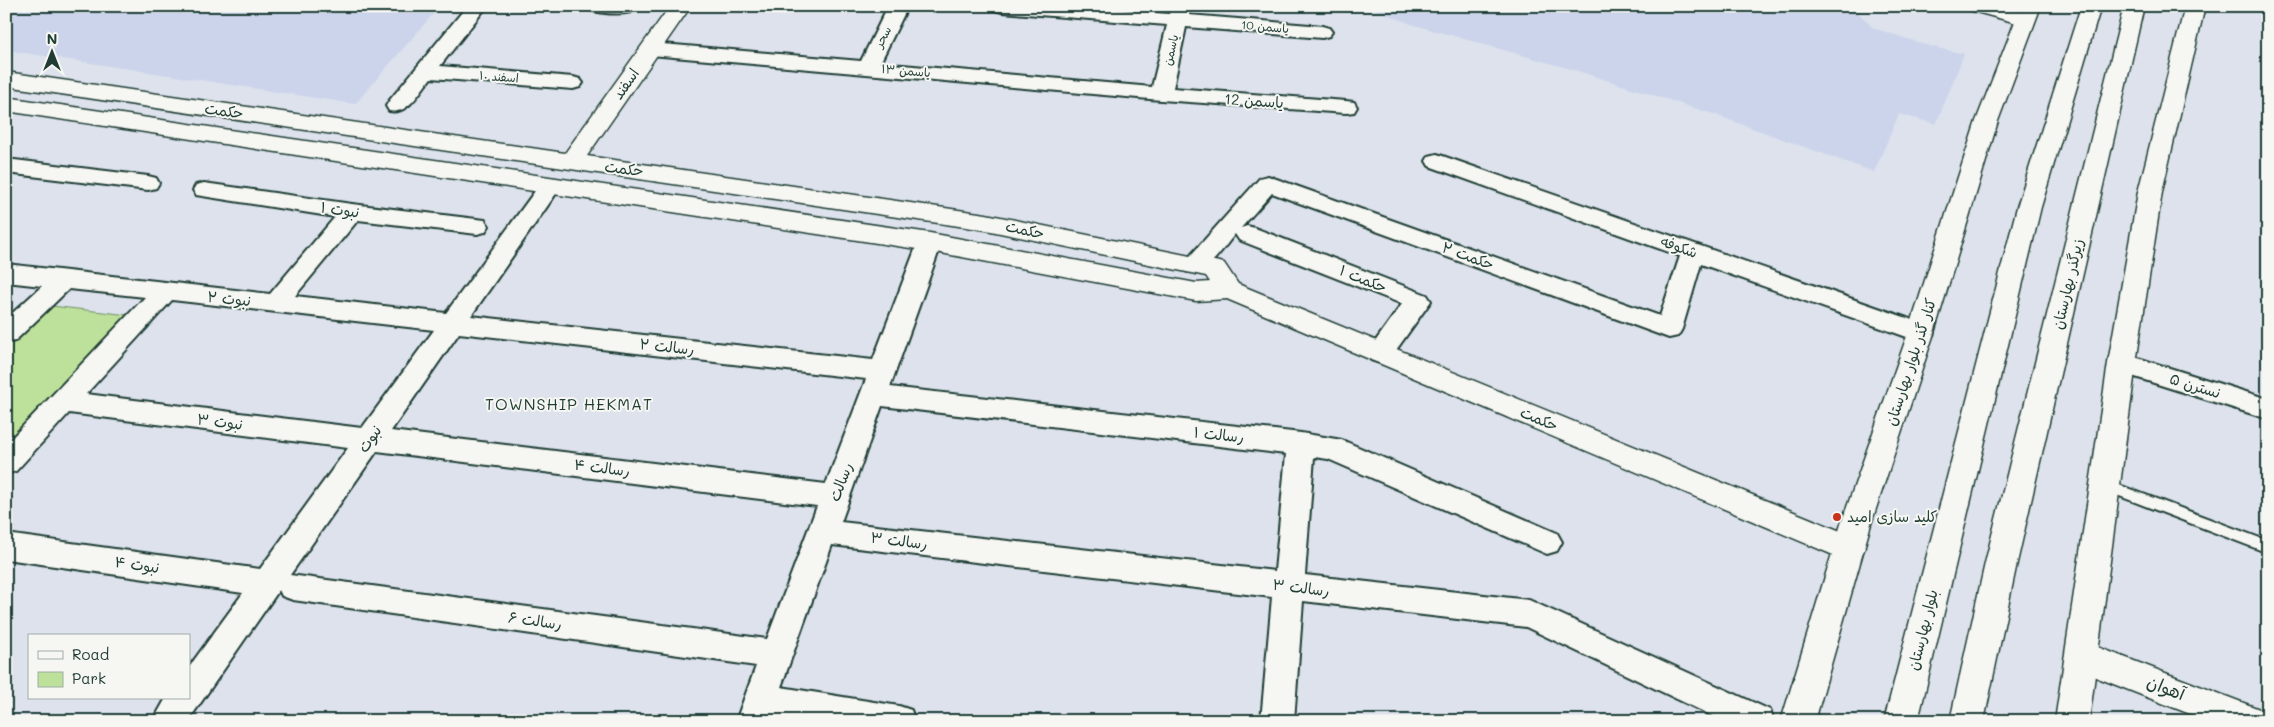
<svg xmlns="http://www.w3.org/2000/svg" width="2274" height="727" font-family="Mali,'Playpen Sans Arabic',sans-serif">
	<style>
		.built { fill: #cbd4ea }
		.green { fill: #bde19b; stroke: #6e8f68 }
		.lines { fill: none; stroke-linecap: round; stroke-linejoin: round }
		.service-casing { stroke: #1f3d34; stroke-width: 4 }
		.minor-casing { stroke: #1f3d34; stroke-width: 4 }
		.tertiary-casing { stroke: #1f3d34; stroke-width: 3 }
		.secondary-casing { stroke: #1f3d34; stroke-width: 3 }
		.primary-casing { stroke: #1f3d34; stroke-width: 3 }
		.service { fill: #f6f6f2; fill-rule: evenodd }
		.minor { fill: #f6f6f2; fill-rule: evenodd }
		.tertiary { fill: #f6f6f2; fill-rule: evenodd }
		.secondary { fill: #f6f6f2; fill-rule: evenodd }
		.primary { fill: #f6f6f2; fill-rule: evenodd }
		.poi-dot { fill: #c8321e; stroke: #f6f6f2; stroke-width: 2 }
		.labels { text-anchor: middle; stroke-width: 4; stroke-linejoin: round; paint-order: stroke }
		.far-street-label { font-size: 12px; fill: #1f3d34; stroke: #f6f6f2 }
		.street-label { font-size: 15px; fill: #1f3d34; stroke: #f6f6f2 }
		.poi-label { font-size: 15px; fill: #1f3d34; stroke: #f6f6f2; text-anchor: start }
		.neighbourhood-label { font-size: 16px; letter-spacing: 1px; fill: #1f3d34; stroke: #f6f6f2 }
		.near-street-label { font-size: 18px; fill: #1f3d34; stroke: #f6f6f2 }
	</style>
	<rect width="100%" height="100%" fill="#dde2ed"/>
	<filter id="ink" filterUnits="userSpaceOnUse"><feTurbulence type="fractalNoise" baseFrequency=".02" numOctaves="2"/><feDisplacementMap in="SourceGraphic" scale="10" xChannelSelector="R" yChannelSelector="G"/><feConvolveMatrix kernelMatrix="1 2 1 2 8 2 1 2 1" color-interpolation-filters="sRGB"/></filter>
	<g filter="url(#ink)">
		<g class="built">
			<polygon points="6,6 440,6 355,104 6,50"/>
			<polygon points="1367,6 1852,6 1873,28 1929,46 1964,54 1936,124 1899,114 1874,172 1716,115 1578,71 1411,24"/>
		</g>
		<polygon class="green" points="43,305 137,316 6,452 6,340"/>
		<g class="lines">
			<defs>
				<polygon id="service" points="2106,480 2268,541 2268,553 2101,489 2099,485 2101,481"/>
				<g id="minor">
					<path d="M467 6H487L440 66 573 77 580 79 583 83 580 87 573 89 431 78C420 91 409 115 389 111L386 106 389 101Z"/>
					<path d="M585 6H633L634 8 631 12C618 15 601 13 588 10Z"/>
					<polygon points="888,6 908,6 880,63 1152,87 1167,25 1002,12 995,10 992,6 1078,6 1169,14 1171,6 1191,6 1189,15 1322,26 1329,28 1332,32 1329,36 1322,38 1186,27 1173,88 1346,101 1354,102 1357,107 1354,112 1346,113 1161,100 651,55 644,53 641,49 644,45 651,43 861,61"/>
					<path d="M1437 154 1930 326 1934 333 1930 340 1921 342 1701 264 1682 329 1678 336 1669 338 1272 193 1241 228 1247 226 1255 228 1427 295 1431 301 1389 360 1380 363 1371 360 1367 353 1402 304 1239 240 1235 234C1222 249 1207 277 1185 271L1182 265 1260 178 1268 176 1660 316 1680 256 1429 166 1426 161 1429 156Z"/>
					<polygon points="6,159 148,176 156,178 159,183 156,188 148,190 6,173"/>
					<path d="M551 178 559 180 562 185 471 316 873 360 918 242 922 236 930 234 938 236 942 242 890 387 1301 433 1342 440 1557 533 1562 542 1557 551 1547 554 1328 459 1314 457 1305 575 1529 600 1770 710 1774 721H1723L1526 627 1303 601 1294 721H1261L1272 597 832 545 781 687 899 706 911 710 915 721H802L770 716 769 721H736L756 666 293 600 282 596 279 590 188 721H153L166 698H189V667L243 593 6 559V534L260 569 348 448 69 413 16 471 6 474V444L145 297 69 289 15 341 6 343V319L42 286 6 282V264L270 294 335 217 196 195 193 190 196 185 204 183 352 204 485 220 489 226 485 232 477 234 358 220 295 296 446 313 543 180ZM172 300 434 330 362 428 86 394ZM459 333 866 379 826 484 391 431ZM882 406 1286 454 1275 571 841 522ZM377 451 817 506 767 639 290 575Z"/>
					<polygon points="2122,353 2268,399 2268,419 2113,370 2109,363 2113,356"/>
				</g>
				<g id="tertiary">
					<polygon points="670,6 691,6 587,156 986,214 1224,263 1238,284 1860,539 1865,548 1860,557 1849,561 1838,557 1227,299 1196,301 930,251 6,111 6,97 930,233 1196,283 1210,282 1206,276 986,230 6,86 6,72 565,153"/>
					<polygon points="1966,6 2000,6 2031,15 2034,19 2031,23 2024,25 1969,10"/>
					<polygon points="2082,641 2262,710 2267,721 2208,721 2070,667 2065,656 2070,645"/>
				</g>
				<g id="secondary">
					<polygon points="2021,6 2041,6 1998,121 1934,333 1871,524 1815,721 1781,721 1841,524 1908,333 1976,121"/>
					<polygon points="2185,6 2205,6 2162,192 2136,363 2089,721 2055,721 2108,363 2138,192"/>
				</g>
				<g id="primary">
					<polygon points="2081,6 2101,6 2041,207 1918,721 1884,721 2017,207"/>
					<polygon points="2124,6 2144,6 2017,563 1984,721 1950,721 1985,563"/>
				</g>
			</defs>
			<use href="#service" class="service-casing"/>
			<use href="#minor" class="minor-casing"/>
			<use href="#tertiary" class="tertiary-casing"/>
			<use href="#secondary" class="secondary-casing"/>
			<use href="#primary" class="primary-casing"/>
			<use href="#service" class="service"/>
			<use href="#minor" class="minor"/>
			<use href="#tertiary" class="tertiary"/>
			<use href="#secondary" class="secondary"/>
			<use href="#primary" class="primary"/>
		</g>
	</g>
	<circle class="poi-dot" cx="1837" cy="517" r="5"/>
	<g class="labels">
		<g class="far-street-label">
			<text transform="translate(1265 27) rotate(5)" y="4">یاسمن 10</text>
			<text transform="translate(883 37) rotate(-63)" y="4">سحر</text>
			<text transform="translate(1171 50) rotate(-77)" y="4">یاسمن</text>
			<text transform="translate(906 71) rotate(5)" y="4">یاسمن ۱۳</text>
			<text transform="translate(499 77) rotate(4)" y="4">اسفند ۱۰</text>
		</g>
		<g class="street-label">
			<text transform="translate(626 84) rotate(-55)" y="5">اسفند</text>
			<text transform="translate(1254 101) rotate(4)" y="5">یاسمن 12</text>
			<text transform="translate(224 111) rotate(8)" y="5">حکمت</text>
			<text transform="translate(624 169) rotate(7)" y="5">حکمت</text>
			<text transform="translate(340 210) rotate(8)" y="5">نبوت ۱</text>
			<text transform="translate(1025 230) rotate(12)" y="5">حکمت</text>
			<text transform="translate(1679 247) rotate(20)" y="5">شکوفه</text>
			<text transform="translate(1468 256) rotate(20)" y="5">حکمت ۲</text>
			<text transform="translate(1363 279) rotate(22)" y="5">حکمت ۱</text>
			<text transform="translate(2068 284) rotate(-77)" y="5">زیرگذر بهارستان</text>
			<text transform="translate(229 299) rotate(6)" y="5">نبوت ۲</text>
			<text transform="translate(667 347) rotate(6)" y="5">رسالت ۲</text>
			<text transform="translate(1911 362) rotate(-72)" y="5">کنار گذر بلوار بهارستان</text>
			<text transform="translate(2195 386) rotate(17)" y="5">نسترن ۵</text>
			<text transform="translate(1539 419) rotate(23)" y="5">حکمت</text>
			<text transform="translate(220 422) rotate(7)" y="5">نبوت ۳</text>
			<text transform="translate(1219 435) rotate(6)" y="5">رسالت ۱</text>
			<text transform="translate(370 439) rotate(-55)" y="5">نبوت</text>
			<text transform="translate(602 468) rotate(7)" y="5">رسالت ۴</text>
			<text transform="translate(841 482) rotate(-69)" y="5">رسالت</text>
			<text transform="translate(899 541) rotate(7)" y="5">رسالت ۳</text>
			<text transform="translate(137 565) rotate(8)" y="5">نبوت ۴</text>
			<text transform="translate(1301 588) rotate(7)" y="5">رسالت ۳</text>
			<text transform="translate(535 621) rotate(8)" y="5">رسالت ۶</text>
			<text transform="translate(1923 630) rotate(-76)" y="5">بلوار بهارستان</text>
		</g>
		<g class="poi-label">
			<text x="1847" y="522">کلید سازی امید</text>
		</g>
		<g class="neighbourhood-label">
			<text x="569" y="410">TOWNSHIP HEKMAT</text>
		</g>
		<g class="near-street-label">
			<text transform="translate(2166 688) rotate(21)" y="6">آهوان</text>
		</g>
	</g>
	<rect width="2274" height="727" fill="none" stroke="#f6f6f2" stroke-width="25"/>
	<rect x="12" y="12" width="2249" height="702" fill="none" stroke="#1f3d34" stroke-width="2" filter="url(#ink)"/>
	<rect x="28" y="634" width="162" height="65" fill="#f6f6f2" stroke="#a0aca6"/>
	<rect x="38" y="651" width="25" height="8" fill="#f6f6f2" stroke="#a0aca6"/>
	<text x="72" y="660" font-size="15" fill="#1f3d34">Road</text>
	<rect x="38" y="672" width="25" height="15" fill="#bde19b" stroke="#a0aca6"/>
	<text x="72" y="684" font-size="15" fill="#1f3d34">Park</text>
	<g transform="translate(52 52)" stroke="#f6f6f2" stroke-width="4" paint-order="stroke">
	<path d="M0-4L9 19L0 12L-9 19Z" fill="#1f3d34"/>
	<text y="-8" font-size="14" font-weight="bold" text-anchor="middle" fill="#1f3d34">N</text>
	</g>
</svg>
